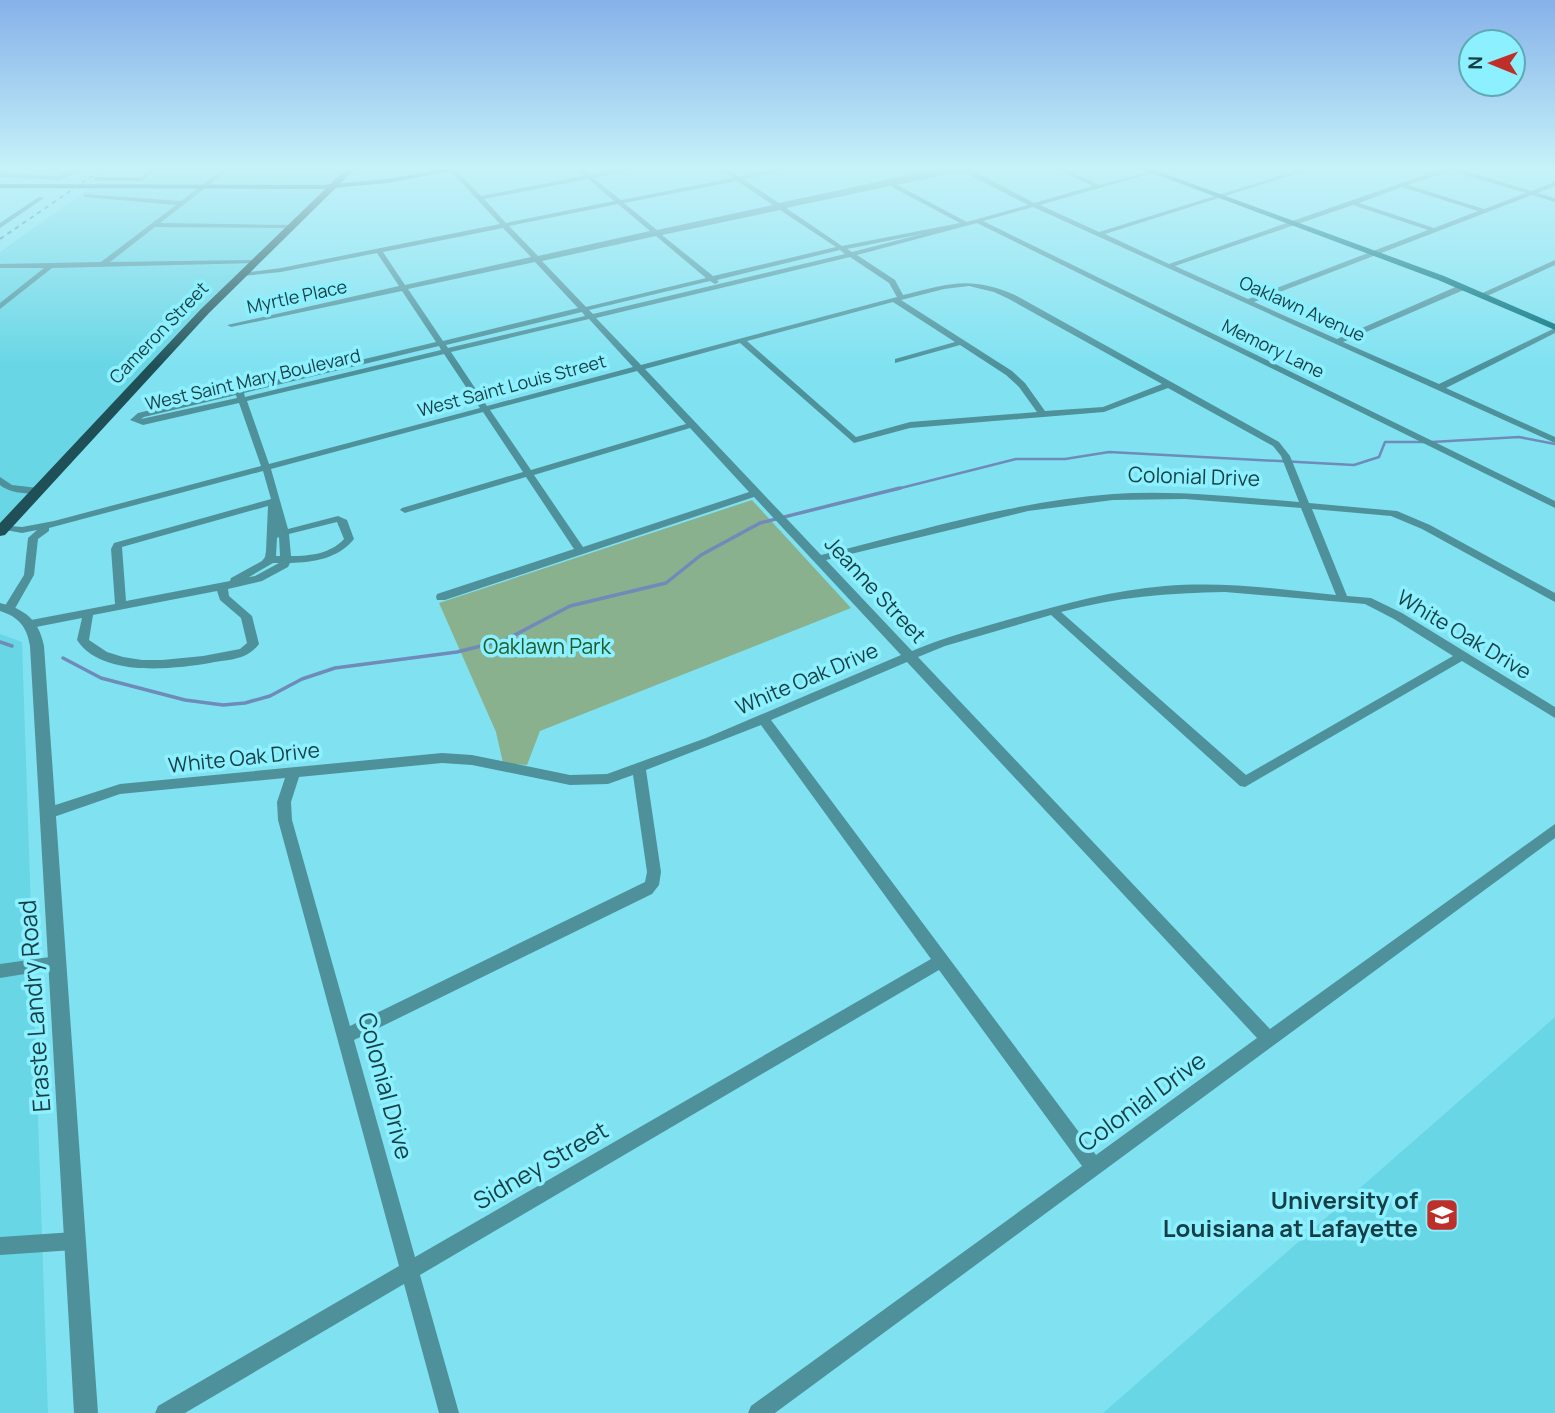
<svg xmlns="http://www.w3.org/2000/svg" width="1555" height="1413" font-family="Manrope,sans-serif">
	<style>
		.built { fill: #68d6e5 }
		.green { fill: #89b18e }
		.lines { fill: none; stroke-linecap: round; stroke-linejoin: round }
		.stream-far1 { stroke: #6e8bb9; stroke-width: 2.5 }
		.stream { stroke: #6e8bb9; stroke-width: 3.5 }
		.minor { fill: #4e919b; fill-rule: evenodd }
		.tertiary { fill: #4e919b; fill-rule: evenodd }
		.secondary { fill: #026e7a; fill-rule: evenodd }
		.primary { fill: #205057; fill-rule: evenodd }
		.rail { stroke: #42848e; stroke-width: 2; stroke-dasharray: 4.5 4.5; stroke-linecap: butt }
		.labels { text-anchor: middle; stroke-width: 7; stroke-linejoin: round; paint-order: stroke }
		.far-street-label { font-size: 18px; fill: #153f45; stroke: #8df0fe }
		.street-label { font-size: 21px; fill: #153f45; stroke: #8df0fe }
		.park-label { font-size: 21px; fill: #1e5c2c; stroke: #8df0fe }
		.near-street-label { font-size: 24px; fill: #153f45; stroke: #8df0fe }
		.near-poi-label { font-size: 24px; font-weight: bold; fill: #153f45; stroke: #8df0fe; text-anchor: end }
	</style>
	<rect width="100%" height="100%" fill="#80e2f1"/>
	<g class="built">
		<polygon points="163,168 349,168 0,523 0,252 98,182 143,182"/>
		<polygon points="0,634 22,642 48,1413 0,1413"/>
		<polygon points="1555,1017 1555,1413 1103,1413"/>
	</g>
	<polygon class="green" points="752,500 851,608 540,731 527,765 503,763 496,732 439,603"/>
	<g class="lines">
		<g class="stream-far1">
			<polyline points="1432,442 1519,437 1555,444"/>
			<polyline points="893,490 1016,459 1065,459 1109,452 1354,465 1379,457 1385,442 1424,442"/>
		</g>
		<g class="stream">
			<polyline points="0,642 12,646"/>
			<polyline points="63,658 101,678 185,700 223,705 245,703 270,696 302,679 335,668 457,652 505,640 570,606 666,583 701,555 760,523 900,488"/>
		</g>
		<g class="minor">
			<polygon points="80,168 88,168 60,180 0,177 0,173 59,176"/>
			<polygon points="152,168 159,168 142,181 96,181 93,179 96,177 141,177"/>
			<polygon points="224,168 231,168 160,223 292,225 294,226 294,228 155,227 110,262 254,260 257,262 256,263 52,268 0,309 0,303 44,268 0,268 0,264 101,262 176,205 85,197 83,194 181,201"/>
			<path d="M448 168H454L481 196 584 176 575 168H582L590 175 625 168H638L593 178 621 200 733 178 719 168H726L739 177 782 168H794L743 179 779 203 941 168H969L1034 203 1093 186 1054 168H1062L1099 185 1152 171V173L1040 205 1099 232 1305 168H1314L1105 234 1169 264 1445 168H1456L1531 191 1555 182V186L1537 193 1555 198V202L1532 195 1254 302 1337 339 1460 285H1466V289L1343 342 1439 384 1555 328V333L1446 388 1555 437V443L1033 207 983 221 1555 501V508L977 223 857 255 895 280 903 295C949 284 969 275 1015 295L1279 442 1290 456 1309 503 1397 511 1430 525 1555 593V602L1422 529 1391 516 1312 509 1347 596 1371 598 1402 613 1555 707V718L1462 661 1245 787 1240 786 1051 615 945 646 918 657 1270 1029 1555 824V838L775 1413H748L751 1406 1082 1166 939 970 420 1275 459 1413H439L404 1284 185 1413H155L158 1406 399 1266 278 820 277 802 285 778 120 794 48 819 43 817 41 813 43 809 120 784 442 753 472 755 570 775 607 774 706 738 901 655 754 497 445 600H437L436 597 437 594 574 549 526 477 408 512 405 513 400 510 402 508 523 472 483 412 271 469 288 529 338 516 347 520 354 539C338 559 314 562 290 563L288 567 262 581 228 589 229 596 252 616 259 644C246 661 229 659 210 663 173 669 102 678 77 640L82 618 31 628 25 624 31 620 115 604 111 549 114 543 271 499 263 471 49 528V531L38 539 34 575 13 612H5L3 609 24 575 28 538 37 530 22 533 0 529V525L22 527 54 521 261 466 239 403 143 425 130 420 138 413 436 342 402 291 231 327 227 325 399 286 377 253 281 272 243 276 239 274 241 273 281 268 500 224ZM962 171 1028 205 967 222 897 185ZM1451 171 1526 193 1484 209 1408 185ZM588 179 614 201 506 223 484 199ZM737 181 773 205 657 230 624 203ZM890 186 960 223 842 246 786 208ZM1402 187 1478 211 1434 228 1359 203ZM618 204 650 231 538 256 509 226ZM1353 205 1428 230 1248 299 1175 266ZM780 210 836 247 713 276 662 235ZM503 228 531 257 405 285 383 252ZM922 234 852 252 847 249ZM656 236 706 278 586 307 542 261ZM840 250 845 254 593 314 589 310 710 281 715 284 719 282 717 280ZM850 257 889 283 897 297 641 365 596 318ZM535 262 578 308 443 341 408 289ZM969 286 994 292 1009 299 1162 384 1103 407 1045 411 1025 383 1012 371 901 300 944 289ZM893 302 955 342 895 359V363L960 345 1006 375 1019 387 1037 412 910 422 856 437 747 341ZM582 312 585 316 448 348 446 345ZM589 319 633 367 487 406 451 352ZM740 343 854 443 910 428 1104 412 1168 388 1273 446 1281 456 1299 502C1237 497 1175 490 1113 494 1014 501 917 532 821 555L645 369ZM439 346 441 350 245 397 244 393ZM444 354 480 408 269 464 247 401ZM637 371 686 424 531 470 490 410ZM236 395 237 398 141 419 144 417ZM690 428 749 492 583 547 534 475ZM1185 499 1301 508 1336 595C1280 589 1222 581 1165 586 1113 590 1064 604 1014 618 979 628 945 637 912 651L826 560 1028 511 1113 500ZM268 506 266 551 265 557 262 561 231 578 230 581 126 601 122 547ZM337 522 344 539C330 554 310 556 291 556L289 534ZM279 537 280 556H276L277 538ZM273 563H279L255 576 249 577ZM217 591 220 600 241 618 247 643 240 649 203 656 162 660H142L123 657 107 652 89 640 93 615ZM1225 592 1365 604 1394 619 1453 656 1246 775 1061 612C1116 597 1169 593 1225 592ZM907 662 1257 1038 1096 1155 771 720ZM761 725 931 959 415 1257 354 1040 652 894 659 885 661 872 646 770ZM442 763 472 765 570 785 608 784 633 775 647 872 645 882 350 1026 292 820 291 802 299 777Z"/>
			<polygon points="39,197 44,198 0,228 0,223"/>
			<polygon points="1555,260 1555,265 1485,297 1478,295"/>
			<path d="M0 477 12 485 38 488 43 491C32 496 9 493 0 485Z"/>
			<polygon points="57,956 62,958 65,963 62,968 0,978 0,964"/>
			<polygon points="74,1232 81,1234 83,1241 81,1248 74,1250 0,1255 0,1237"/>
		</g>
		<g class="tertiary">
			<polygon points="1155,168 1165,168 1150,174 1147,172"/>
			<path d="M0 603C25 609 39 620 44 646L98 1413H74L30 646C27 627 19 617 0 611Z"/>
		</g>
		<g class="secondary">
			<polygon points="451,168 466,168 387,183 322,189 0,188 0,184 322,185 387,179"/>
			<polygon points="1139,168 1149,168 1444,276 1555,324 1555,330 1438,280"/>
		</g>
		<polygon class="primary" points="347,168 356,168 209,313 5,535 0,536 0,523 201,309"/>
		<polyline class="rail" points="0,239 104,168"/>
	</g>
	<linearGradient id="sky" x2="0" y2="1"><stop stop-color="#86b1e9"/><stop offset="0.46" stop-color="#c6f2f9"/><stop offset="1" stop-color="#c6f2f9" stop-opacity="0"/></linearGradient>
	<rect width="1555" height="366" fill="url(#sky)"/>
	<defs>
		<symbol id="university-square" viewBox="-11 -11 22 22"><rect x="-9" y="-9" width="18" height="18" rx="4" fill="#bd2f28" stroke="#8df0fe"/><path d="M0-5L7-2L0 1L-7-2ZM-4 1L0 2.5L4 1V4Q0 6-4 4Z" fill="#fff"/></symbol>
	</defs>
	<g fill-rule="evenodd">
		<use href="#university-square" x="1423" y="1196" width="38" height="38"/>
	</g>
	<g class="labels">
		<g class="far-street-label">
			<text transform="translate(297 297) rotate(-12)" y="6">Myrtle Place</text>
			<text transform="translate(1302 309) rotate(24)" y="6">Oaklawn Avenue</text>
			<text transform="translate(159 333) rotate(-46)" y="6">Cameron Street</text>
			<text transform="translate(1273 349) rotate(26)" y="6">Memory Lane</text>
			<text transform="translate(253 380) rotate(-13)" y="6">West Saint Mary Boulevard</text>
			<text transform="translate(512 386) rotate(-15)" y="6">West Saint Louis Street</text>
		</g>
		<g class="street-label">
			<text transform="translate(1194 477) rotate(2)" y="7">Colonial Drive</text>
			<text transform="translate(875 590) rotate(47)" y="7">Jeanne Street</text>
			<text transform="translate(1464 635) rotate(31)" y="7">White Oak Drive</text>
			<text transform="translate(807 679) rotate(-23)" y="7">White Oak Drive</text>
			<text transform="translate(244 758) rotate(-6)" y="7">White Oak Drive</text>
		</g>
		<g class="park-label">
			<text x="547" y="654">Oaklawn Park</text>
		</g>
		<g class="near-street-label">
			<text transform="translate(35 1006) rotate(-94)" y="8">Eraste Landry Road</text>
			<text transform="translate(385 1086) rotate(75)" y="8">Colonial Drive</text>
			<text transform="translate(1142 1102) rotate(-36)" y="8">Colonial Drive</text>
			<text transform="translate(541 1166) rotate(-30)" y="8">Sidney Street</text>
		</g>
		<g class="near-poi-label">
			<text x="1418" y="1209">University of<tspan x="1418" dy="28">Louisiana at Lafayette</tspan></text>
		</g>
	</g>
	<g transform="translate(1492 63) rotate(271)"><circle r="33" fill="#8df0fe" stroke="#5da9b4" stroke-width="2"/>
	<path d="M0-5L12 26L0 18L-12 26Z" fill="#bd2f28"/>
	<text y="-10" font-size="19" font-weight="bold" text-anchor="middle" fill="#153f45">N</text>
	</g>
</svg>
